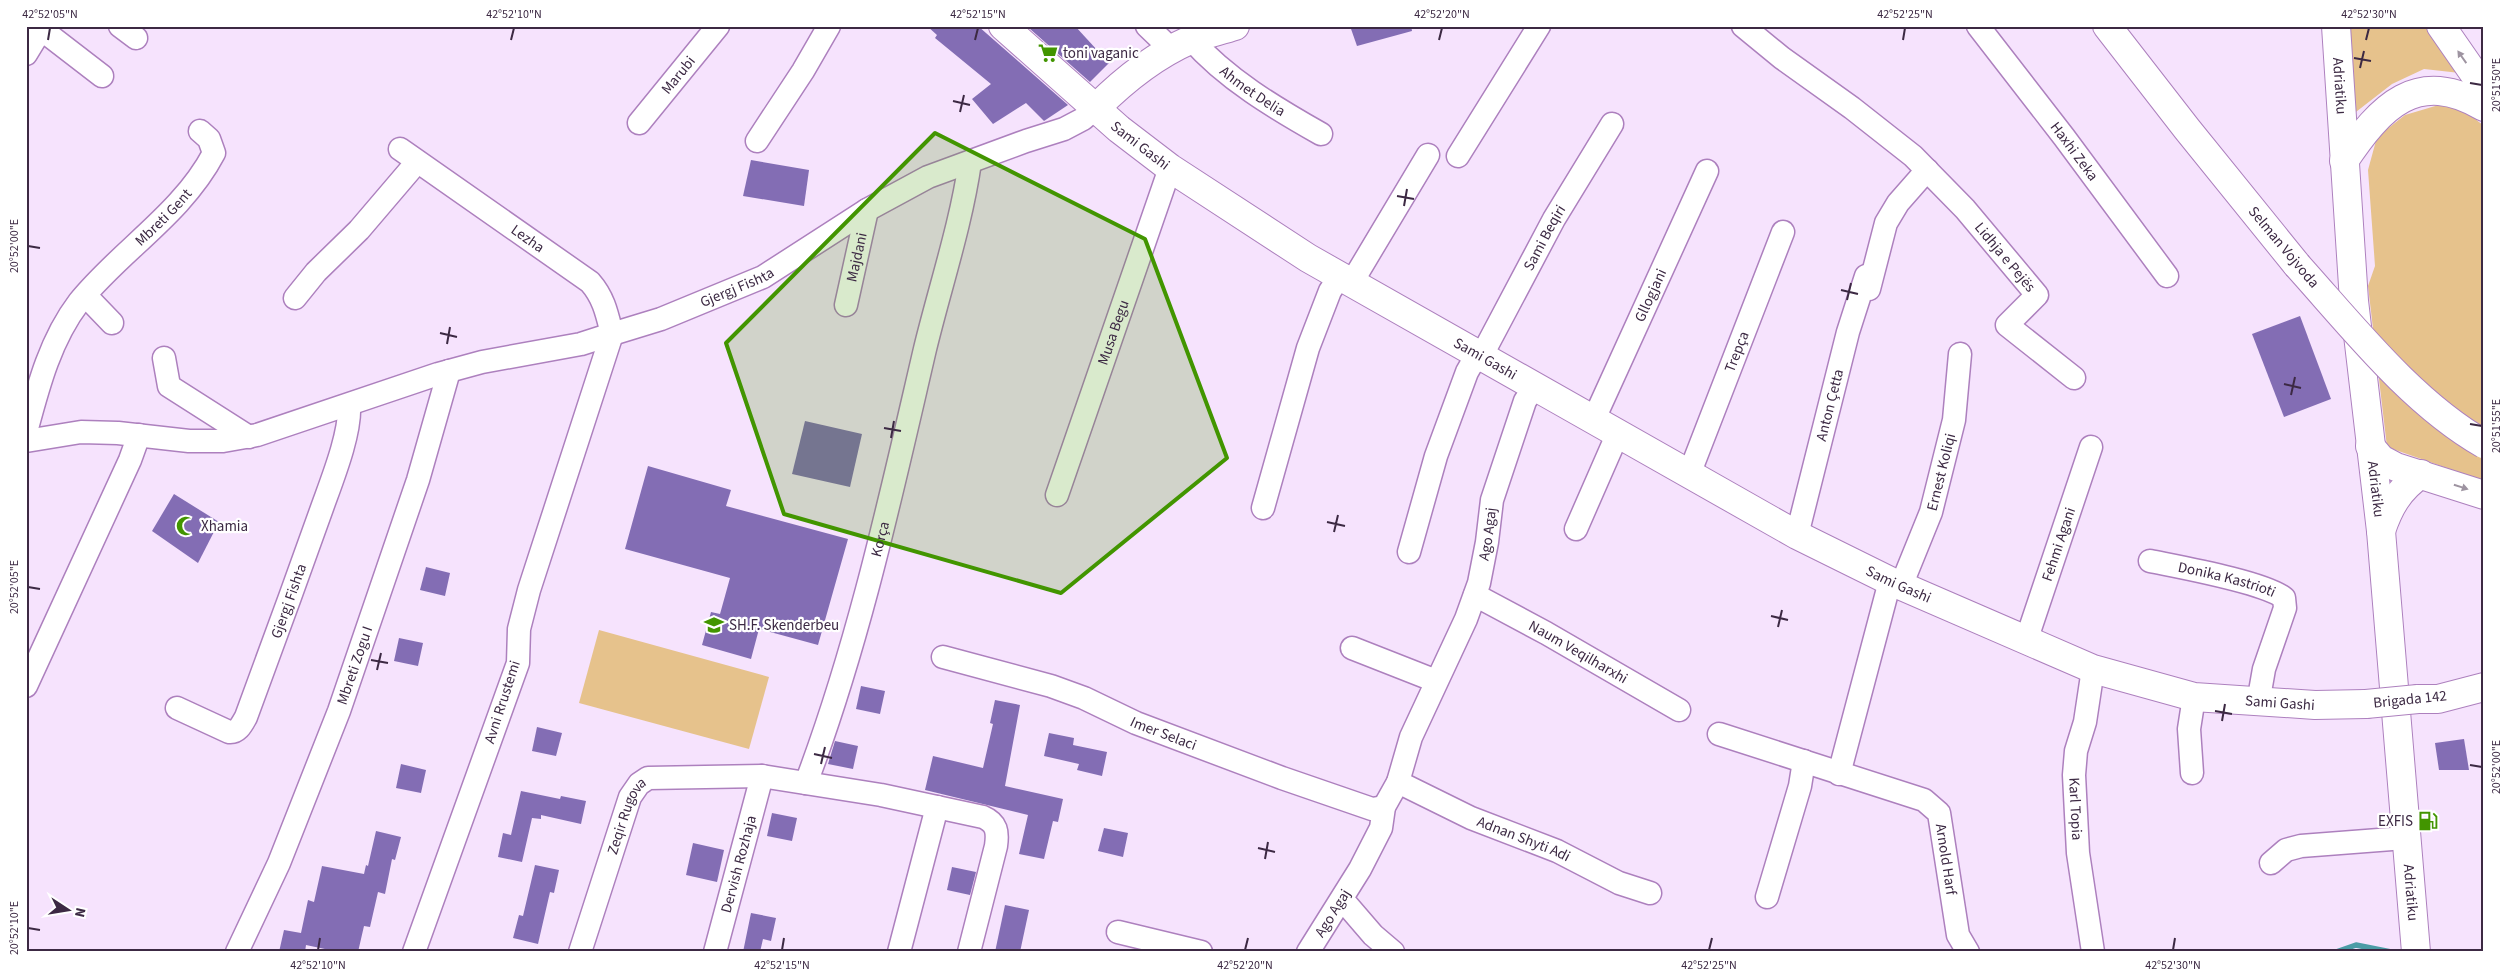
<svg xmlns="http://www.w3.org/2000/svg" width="2510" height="978" font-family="'Source Sans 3',sans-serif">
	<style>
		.green { fill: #e6c28c }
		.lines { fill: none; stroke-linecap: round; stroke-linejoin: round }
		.stream { stroke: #4b9ca6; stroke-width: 5.5 }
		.building { fill: #836db4 }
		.minor-casing { stroke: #ad80be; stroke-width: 25 }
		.tertiary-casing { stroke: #ad80be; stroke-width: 30 }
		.secondary-casing { stroke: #ad80be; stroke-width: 30 }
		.primary-casing { stroke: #ad80be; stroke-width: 30 }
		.minor { stroke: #fff; stroke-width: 22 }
		.tertiary { stroke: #fff; stroke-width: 28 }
		.secondary { stroke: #fff; stroke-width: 28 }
		.primary { stroke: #fff; stroke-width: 28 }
		.tertiary-bridge-casing { stroke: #ad80be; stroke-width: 30; stroke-linecap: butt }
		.secondary-bridge-casing { stroke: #ad80be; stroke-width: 30; stroke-linecap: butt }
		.tertiary-bridge { stroke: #fff; stroke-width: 28 }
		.secondary-bridge { stroke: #fff; stroke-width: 28 }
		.oneway { fill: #9e94a1 }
		.marked { fill: #429500; fill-opacity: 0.2; stroke: #429500; stroke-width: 4; stroke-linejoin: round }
		.ticks { fill: none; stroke: #3c2943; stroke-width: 2 }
		.labels { text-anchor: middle; stroke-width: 4.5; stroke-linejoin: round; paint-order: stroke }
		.poi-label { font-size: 15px; fill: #3c2943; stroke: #fff; text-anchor: start }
		.street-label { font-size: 15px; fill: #3c2943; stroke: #fff }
		.neatline { fill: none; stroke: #3c2943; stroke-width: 2 }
		.ticks-label { font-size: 12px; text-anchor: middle; fill: #3c2943 }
	</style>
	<rect width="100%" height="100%" fill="#f6e3fd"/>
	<g class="green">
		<polygon points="2348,26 2432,26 2460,73 2424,69 2392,84 2352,115"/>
		<polygon points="2442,104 2469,114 2484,126 2484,481 2387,447 2368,286 2375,266 2368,170 2377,137 2405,115"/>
		<polygon points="599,630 769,677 749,749 579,703"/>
	</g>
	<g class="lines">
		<polyline class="stream" points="2336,952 2356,945 2391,952"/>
	</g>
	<g class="building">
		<polygon points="927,26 978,26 1068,105 1044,121 1026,103 993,124 972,99 991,84 935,38 937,35"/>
		<polygon points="1031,26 1075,26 1109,63 1090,82 1029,28"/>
		<polygon points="1350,26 1411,26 1412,31 1357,46"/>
		<polygon points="751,160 809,170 804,206 743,196"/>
		<polygon points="2300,316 2331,399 2284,417 2252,334"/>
		<polygon points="805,421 862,434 850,487 792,474"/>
		<polygon points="648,466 731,490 726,506 848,539 818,645 759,629 751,659 702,645 711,612 720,614 730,578 625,549"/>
		<polygon points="174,494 219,522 198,563 152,531"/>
		<polygon points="426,567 450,573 445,596 420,590"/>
		<polygon points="399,638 423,643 418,666 394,661"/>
		<polygon points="861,686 885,691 880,714 856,709"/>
		<polygon points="995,700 1020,705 1005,786 1063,799 1058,822 1053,821 1044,859 1019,854 1028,815 925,790 933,756 983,768 993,724 990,723"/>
		<polygon points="537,727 562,733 556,756 532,751"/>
		<polygon points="1049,733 1074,738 1073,745 1107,752 1102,776 1077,770 1079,764 1044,756"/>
		<polygon points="2464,739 2469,770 2439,770 2435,743"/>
		<polygon points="835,741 858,746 853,769 828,764"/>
		<polygon points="401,764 426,770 421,793 396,788"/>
		<polygon points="521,791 560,799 561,796 586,801 581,824 541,815 541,819 532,818 522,862 498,857 503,833 511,835"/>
		<polygon points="772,813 797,818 792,841 767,836"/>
		<polygon points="1104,828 1128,833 1123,857 1098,851"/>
		<polygon points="376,831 401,837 395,860 392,859 385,894 378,892 370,927 364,926 358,952 339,952 306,945 305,952 279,952 284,930 301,933 308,900 314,902 322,866 364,874 366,865 368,866"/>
		<polygon points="693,843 724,850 717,882 686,875"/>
		<polygon points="535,865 559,870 554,893 550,892 538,944 513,938 519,915 523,916"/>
		<polygon points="952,867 976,872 970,895 947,890"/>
		<polygon points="1005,905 1029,910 1020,952 995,952"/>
		<polygon points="751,913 776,918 771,941 763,939 760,952 743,952"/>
	</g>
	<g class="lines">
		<defs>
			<g id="minor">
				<polyline points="120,26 136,38"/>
				<polyline points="1147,26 1172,50"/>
				<path id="s1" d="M1743 26 1782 58 1852 108 1913 156 1965 209 2037 295 2007 325 2074 378"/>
				<path id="s2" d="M1978 26 2064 137 2167 276"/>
				<polyline points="41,29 102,76"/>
				<path id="s3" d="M1191 39C1226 79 1275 108 1321 134"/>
				<polyline points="26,54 43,26"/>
				<path id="s4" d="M639 123 718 26"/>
				<polyline points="757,141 803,71 829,26"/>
				<path id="s5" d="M400 149 590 282C604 298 607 314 612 334L529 590 519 629 518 663 414 952"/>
				<polyline points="1458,156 1539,26"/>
				<polyline points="1352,282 1428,155"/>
				<polyline points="1869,289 1886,223 1898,203 1927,170"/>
				<polyline points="86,296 112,323"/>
				<polyline points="295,298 316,272 359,230 417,162"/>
				<path id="s6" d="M846 305 867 210"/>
				<polyline points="164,358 169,386 249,437"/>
				<path id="s7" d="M1594 419 1707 171"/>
				<path id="s8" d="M26 432C38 387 50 340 79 302 121 250 182 214 214 153L209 139 200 131"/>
				<path id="s9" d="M26 441 81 432 118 433 189 441H223L257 435 438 374 482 362 581 344 612 334 661 319 763 277 867 210 928 177 1026 141 1064 129 1083 119 1097 107"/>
				<path id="s10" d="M1690 472 1783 232"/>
				<path id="s11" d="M1057 495 1170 168"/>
				<polyline points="1263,508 1308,348 1330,291 1340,276"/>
				<polyline points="1576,529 1618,433"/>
				<path id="s12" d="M1797 535 1848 332 1866 276"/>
				<path id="s13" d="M1409 552 1436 456 1467 372 1471 365 1482 355 1554 219 1612 124"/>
				<path id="s14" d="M2150 561C2179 567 2264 582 2284 598L2285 608 2264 669 2258 703"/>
				<path id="s15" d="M1901 586 1931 512 1954 420 1960 354"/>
				<path id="s16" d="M1475 595 1546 633 1679 710"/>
				<path id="s17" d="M2026 641 2091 447"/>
				<polyline points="1352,648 1436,681"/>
				<path id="s18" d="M943 657 1051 686 1084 698 1136 723 1282 778 1372 809 1384 807"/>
				<path id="s19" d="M2093 669 2085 722 2076 751 2074 775 2078 853 2093 952"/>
				<polyline points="26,686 130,460 139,435"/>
				<path id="s20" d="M177 708 229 732C238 733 242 724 246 717 272 647 297 578 322 508 332 480 351 433 349 405"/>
				<path id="s21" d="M1719 734 1924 800 1939 813 1958 935 1968 952"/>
				<polyline points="2192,773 2189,729 2194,697"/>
				<polyline points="1839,774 1890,581"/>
				<path id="s22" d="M1398 782 1471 818 1557 851 1619 883 1650 893"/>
				<path id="s23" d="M806 783C859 643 891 495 925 349 940 287 961 225 970 162"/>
				<polyline points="2271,863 2286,850 2301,846 2405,838"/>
				<polyline points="1767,897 1800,786 1804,761"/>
				<polyline points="1342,899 1373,935 1393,952"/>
				<polyline points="1118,932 1201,952"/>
				<path id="s24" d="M237 952 279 863 339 711 418 480 449 371"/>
				<path id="s25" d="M580 952 630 797 639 784 648 778 762 776 881 795 983 817C997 823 998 832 996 846L969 952"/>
				<path id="s26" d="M715 952 762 776"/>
				<polyline points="899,952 937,807"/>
				<path id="s27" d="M1308 952 1360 869 1381 828 1384 807 1398 782 1411 737 1466 619 1479 583 1487 542 1492 500 1525 401 1535 386"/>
			</g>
			<g id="tertiary">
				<path id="s28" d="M1003 26 1119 129 1170 168 1308 258 1797 535 1890 581 2093 669 2194 697 2315 705 2366 704"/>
				<path d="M1097 107C1123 81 1156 55 1190 40 1204 34 1220 31 1235 26"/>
				<polyline points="2418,699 2438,699 2484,687"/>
			</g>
			<polyline id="secondary" points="2107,26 2187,129 2297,265"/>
			<g id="primary">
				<path id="s29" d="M2336 26 2354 301 2381 531 2416 952"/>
				<polyline points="2441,26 2484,88"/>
				<path d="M2344 161C2380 107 2417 67 2484 107"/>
				<polyline points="2370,446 2381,459 2396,467 2484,495"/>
				<path d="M2381 531C2389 507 2399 489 2421 474"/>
			</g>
		</defs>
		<use href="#minor" class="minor-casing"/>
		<use href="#tertiary" class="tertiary-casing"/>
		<use href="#secondary" class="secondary-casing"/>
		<use href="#primary" class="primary-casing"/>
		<use href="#minor" class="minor"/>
		<use href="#tertiary" class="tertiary"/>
		<use href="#secondary" class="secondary"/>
		<use href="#primary" class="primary"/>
		<defs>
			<polyline id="tertiary-bridge" points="2366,704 2418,699"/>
			<path id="secondary-bridge" d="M2297 265C2352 326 2412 403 2484 444"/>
		</defs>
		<use href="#tertiary-bridge" class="tertiary-bridge-casing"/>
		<use href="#secondary-bridge" class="secondary-bridge-casing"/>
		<use href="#tertiary-bridge" class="tertiary-bridge"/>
		<use href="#secondary-bridge" class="secondary-bridge"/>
	</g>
	<defs><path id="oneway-solid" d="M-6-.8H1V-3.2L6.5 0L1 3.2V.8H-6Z" transform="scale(1.25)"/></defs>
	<g class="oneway">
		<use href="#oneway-solid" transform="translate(2462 57) rotate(-125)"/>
		<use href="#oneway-solid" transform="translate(2461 487) rotate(18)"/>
	</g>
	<path class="marked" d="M935 133 1145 239 1227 458 1061 593 784 514 726 343Z"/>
	<path class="ticks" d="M48 40 50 28M511 40 514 28M975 40 978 28M1439 40 1442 28M1903 40 1905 28M2366 40 2369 28M2354 58 2371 61M2360 68 2364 51M2470 83 2482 85M953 101 970 105M960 112 964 95M1397 196 1414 199M1404 206 1407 189M28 246 40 248M1841 290 1858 294M1847 300 1851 283M440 333 457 337M447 344 450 327M2284 384 2301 388M2291 395 2295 377M2470 424 2482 426M884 428 901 431M891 438 894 421M1327 522 1345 526M1334 532 1338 515M28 587 40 589M1771 616 1788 620M1778 627 1782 610M371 660 388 663M377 670 381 653M2215 711 2232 714M2222 721 2225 704M814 754 832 758M821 764 825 747M2470 765 2482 767M1258 848 1275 852M1265 859 1268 842M28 928 40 930M318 950 320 938M782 950 784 938M1245 950 1248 938M1709 950 1712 938M2173 950 2175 938"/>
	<defs>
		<symbol id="supermarket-bare" viewBox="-9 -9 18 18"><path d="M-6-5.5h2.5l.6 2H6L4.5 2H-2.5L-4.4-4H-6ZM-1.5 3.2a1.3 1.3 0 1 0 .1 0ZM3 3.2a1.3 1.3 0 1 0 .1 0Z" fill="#429500" stroke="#fff" stroke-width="2.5" paint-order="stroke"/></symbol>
		<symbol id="mosque-bare" viewBox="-9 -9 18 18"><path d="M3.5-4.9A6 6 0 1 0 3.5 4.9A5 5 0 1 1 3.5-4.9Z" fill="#429500" stroke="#fff" stroke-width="2.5" paint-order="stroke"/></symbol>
		<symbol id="school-bare" viewBox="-9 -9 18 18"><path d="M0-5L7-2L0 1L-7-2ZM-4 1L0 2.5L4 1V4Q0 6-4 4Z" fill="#429500" stroke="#fff" stroke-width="2.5" paint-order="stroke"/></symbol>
		<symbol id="fuel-bare" viewBox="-9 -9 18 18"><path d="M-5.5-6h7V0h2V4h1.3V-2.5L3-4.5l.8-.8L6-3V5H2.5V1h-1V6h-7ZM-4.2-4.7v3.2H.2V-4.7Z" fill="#429500" stroke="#fff" stroke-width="2.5" paint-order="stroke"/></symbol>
	</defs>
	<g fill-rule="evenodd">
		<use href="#supermarket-bare" x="1034" y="39" width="28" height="28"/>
		<use href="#mosque-bare" x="172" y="512" width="28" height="28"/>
		<use href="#school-bare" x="700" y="611" width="28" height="28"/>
		<use href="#fuel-bare" x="2414" y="807" width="28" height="28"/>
	</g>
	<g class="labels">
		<g class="poi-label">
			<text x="1063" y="58">toni vaganic</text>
			<text x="201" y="531">Xhamia</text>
			<text x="729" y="630">SH.F. Skenderbeu</text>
			<text x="2413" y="826" text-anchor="end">EXFIS</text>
		</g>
		<g class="street-label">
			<text dy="5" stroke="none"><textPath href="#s4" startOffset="62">Marubi</textPath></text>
			<text dy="5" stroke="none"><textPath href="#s29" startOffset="60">Adriatiku</textPath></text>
			<text dy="5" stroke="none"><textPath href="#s3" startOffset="81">Ahmet Delia</textPath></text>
			<text dy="5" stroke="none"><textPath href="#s28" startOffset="182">Sami Gashi</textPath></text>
			<text dy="5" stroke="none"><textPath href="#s2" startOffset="158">Haxhi Zeka</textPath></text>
			<text dy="5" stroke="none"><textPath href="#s8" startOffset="261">Mbreti Gent</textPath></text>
			<text dy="5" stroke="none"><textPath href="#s5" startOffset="156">Lezha</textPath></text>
			<text dy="5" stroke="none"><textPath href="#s13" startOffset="345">Sami Beqiri</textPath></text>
			<text transform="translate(2284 247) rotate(50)" y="5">Selman Vojvoda</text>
			<text dy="5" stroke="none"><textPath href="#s6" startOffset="49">Majdani</textPath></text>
			<text dy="5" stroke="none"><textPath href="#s1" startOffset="351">Lidhja e Pejës</textPath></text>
			<text dy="5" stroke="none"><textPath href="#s9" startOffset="736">Gjergj Fishta</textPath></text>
			<text dy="5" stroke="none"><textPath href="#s7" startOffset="136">Gllogjani</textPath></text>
			<text dy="5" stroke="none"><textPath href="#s11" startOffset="172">Musa Begu</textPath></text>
			<text dy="5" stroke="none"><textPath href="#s10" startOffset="129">Trepça</textPath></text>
			<text dy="5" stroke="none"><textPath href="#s28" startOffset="588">Sami Gashi</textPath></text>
			<text dy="5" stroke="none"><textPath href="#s12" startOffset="134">Anton Çetta</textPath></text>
			<text dy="5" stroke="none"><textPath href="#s15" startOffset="121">Ernest Koliqi</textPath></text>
			<text dy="5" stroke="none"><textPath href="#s29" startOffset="465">Adriatiku</textPath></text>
			<text dy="5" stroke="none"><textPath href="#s27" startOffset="459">Ago Agaj</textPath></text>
			<text dy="5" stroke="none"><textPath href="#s23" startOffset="255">Korça</textPath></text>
			<text dy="5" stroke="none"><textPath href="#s17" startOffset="102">Fehmi Agani</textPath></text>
			<text dy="5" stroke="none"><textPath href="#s14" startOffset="79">Donika Kastrioti</textPath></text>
			<text dy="5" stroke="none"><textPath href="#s28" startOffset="1059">Sami Gashi</textPath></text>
			<text dy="5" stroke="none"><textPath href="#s20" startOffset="205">Gjergj Fishta</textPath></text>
			<text dy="5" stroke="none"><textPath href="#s16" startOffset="118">Naum Veqilharxhi</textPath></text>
			<text dy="5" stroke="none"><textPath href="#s24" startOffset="310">Mbreti Zogu I</textPath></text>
			<text transform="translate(2410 699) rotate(-6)" y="5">Brigada 142</text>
			<text transform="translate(502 702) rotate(-72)" y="5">Avni Rrustemi</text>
			<text dy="5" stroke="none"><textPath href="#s28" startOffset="1462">Sami Gashi</textPath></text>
			<text dy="5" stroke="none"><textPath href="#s18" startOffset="234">Imer Selaci</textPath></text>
			<text dy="5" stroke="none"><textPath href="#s19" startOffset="142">Karl Topia</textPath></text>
			<text dy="5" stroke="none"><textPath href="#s25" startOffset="144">Zeqir Rugova</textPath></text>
			<text dy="5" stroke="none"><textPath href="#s22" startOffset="138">Adnan Shyti Adi</textPath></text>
			<text dy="5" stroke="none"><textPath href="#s21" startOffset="282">Arnold Harf</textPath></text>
			<text dy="5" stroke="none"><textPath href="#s26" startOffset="91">Dervish Rozhaja</textPath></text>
			<text dy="5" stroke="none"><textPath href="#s29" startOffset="870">Adriatiku</textPath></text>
			<text dy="5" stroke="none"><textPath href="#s27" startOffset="46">Ago Agaj</textPath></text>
		</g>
	</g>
	<rect width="2510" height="978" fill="none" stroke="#ffffff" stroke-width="55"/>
	<g transform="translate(68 910) rotate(102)" stroke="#ffffff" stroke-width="4" paint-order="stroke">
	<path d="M0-4L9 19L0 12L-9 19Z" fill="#3c2943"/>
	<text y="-8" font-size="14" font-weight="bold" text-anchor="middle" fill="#3c2943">N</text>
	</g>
	<rect x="28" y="28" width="2454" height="922" class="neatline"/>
	<g class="ticks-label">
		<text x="50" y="18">42°52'05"N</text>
		<text x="514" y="18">42°52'10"N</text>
		<text x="978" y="18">42°52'15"N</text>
		<text x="1442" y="18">42°52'20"N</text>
		<text x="1905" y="18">42°52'25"N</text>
		<text x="2369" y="18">42°52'30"N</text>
		<text transform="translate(2496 85) rotate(-90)" y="4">20°51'50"E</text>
		<text transform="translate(14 246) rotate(-90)" y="4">20°52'00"E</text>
		<text transform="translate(2496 426) rotate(-90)" y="4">20°51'55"E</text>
		<text transform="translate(14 587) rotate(-90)" y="4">20°52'05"E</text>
		<text transform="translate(2496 767) rotate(-90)" y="4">20°52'00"E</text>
		<text transform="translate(14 928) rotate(-90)" y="4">20°52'10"E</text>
		<text x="318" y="969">42°52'10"N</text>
		<text x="782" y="969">42°52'15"N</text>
		<text x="1245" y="969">42°52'20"N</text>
		<text x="1709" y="969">42°52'25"N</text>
		<text x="2173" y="969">42°52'30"N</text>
	</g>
</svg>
